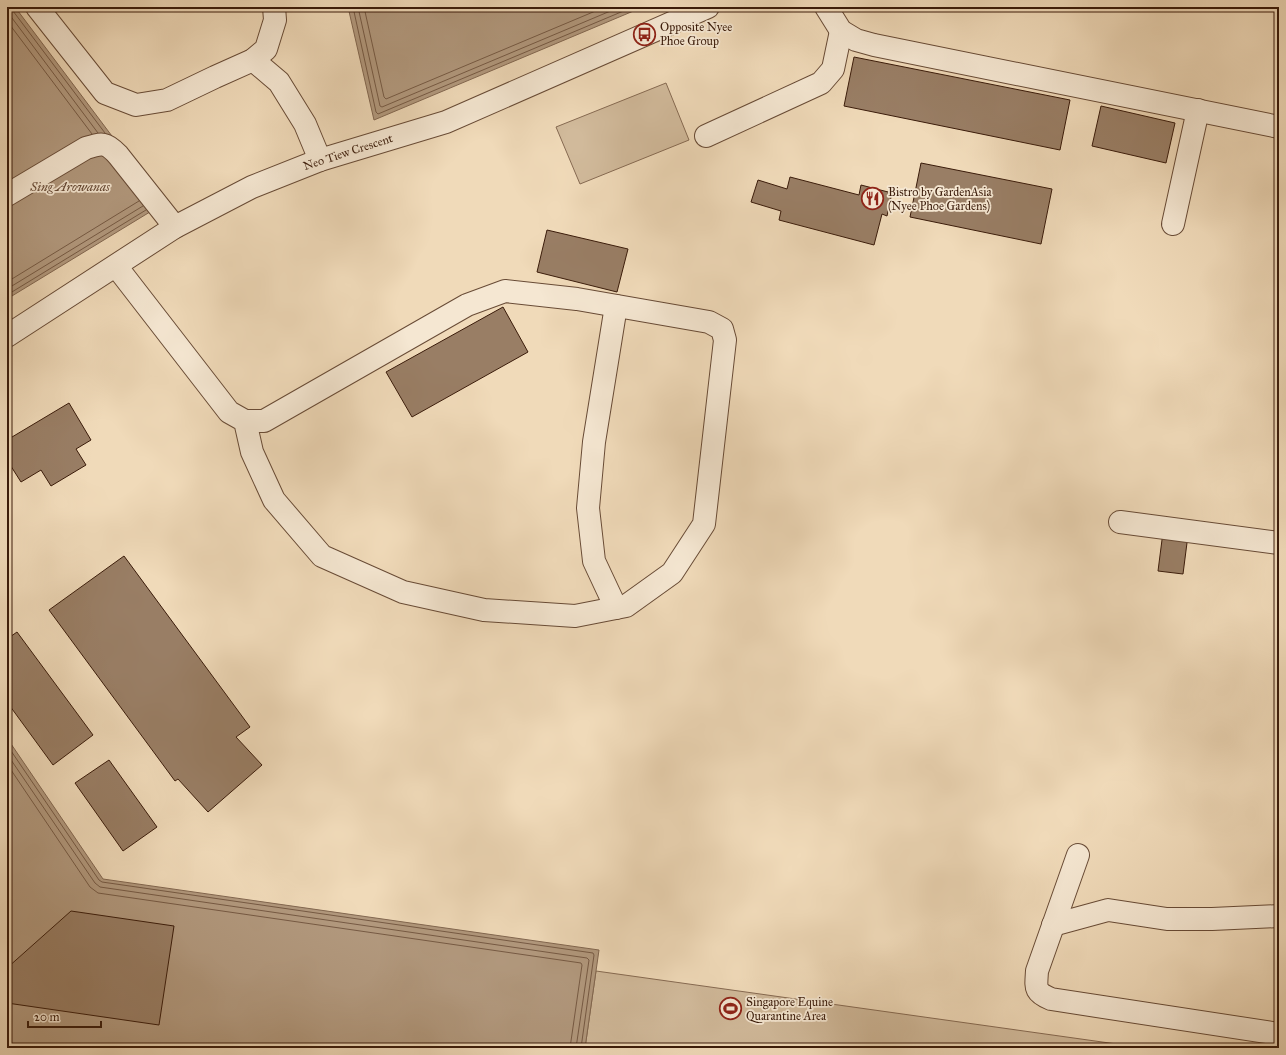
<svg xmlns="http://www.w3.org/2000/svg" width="1286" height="1055" font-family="'IM FELL Great Primer',serif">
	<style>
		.green { fill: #d1ba9b; stroke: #866a52 }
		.water { fill: #b2997e; stroke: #826750 }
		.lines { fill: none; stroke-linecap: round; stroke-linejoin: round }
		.shore { stroke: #765a44; stroke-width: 1 }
		.building { fill: #997e65; stroke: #3a1b0a }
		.minor-casing { stroke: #684b36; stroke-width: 24 }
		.minor { stroke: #f5e7d2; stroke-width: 22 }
		.labels { text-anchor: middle; stroke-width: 3.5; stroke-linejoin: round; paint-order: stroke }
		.poi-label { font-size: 12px; fill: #3a1b0a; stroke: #f5e7d2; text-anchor: start }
		.street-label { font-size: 12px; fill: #3a1b0a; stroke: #f5e7d2 }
		.water-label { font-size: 13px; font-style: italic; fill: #644733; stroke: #f5e7d2 }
	</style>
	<rect width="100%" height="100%" fill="#f0dab9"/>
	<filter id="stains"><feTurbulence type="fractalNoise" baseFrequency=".005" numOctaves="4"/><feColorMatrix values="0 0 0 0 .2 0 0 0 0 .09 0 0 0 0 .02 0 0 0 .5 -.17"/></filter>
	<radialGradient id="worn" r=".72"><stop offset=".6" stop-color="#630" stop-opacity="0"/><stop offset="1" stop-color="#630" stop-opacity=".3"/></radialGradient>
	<g class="green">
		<polygon points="666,83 689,140 580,184 556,127"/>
		<polygon points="596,971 1145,1048 585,1048"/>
	</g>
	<g class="water">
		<polygon points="7,7 15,7 163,204 7,299"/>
		<polygon points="348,7 643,7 374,120"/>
		<polygon points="7,738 103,879 599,950 585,1048 7,1048"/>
	</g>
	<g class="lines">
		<g class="shore">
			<polyline points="7,7 9,14 98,133"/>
			<polyline points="12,7 13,11 105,133"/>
			<polyline points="353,7 376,112 378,114 633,7"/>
			<polyline points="358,7 380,106 382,107 620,7"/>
			<polyline points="364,7 384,97 386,99 605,7"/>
			<polyline points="7,21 92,134"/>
			<polyline points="7,282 139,201"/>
			<polyline points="7,289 143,206"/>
			<polyline points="7,295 146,210"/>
			<polyline points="7,745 99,880 102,882 593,953 594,955 581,1048"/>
			<polyline points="7,754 95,883 100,887 587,958 589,960 576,1048"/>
			<polyline points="7,764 90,887 98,893 581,963 582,965 570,1048"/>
		</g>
	</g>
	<g class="building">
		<polygon points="854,57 1070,100 1060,150 844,106"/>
		<polygon points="1101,106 1175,123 1166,163 1092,146"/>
		<polygon points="921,163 1052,189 1041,244 910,217"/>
		<polygon points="790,177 859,195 861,185 892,193 887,216 882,214 874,245 779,220 781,211 751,202 758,180 787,189"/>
		<polygon points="547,230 628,249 617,292 537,272"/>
		<polygon points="503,307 528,352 412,417 386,372"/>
		<polygon points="69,403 91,440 76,449 86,465 51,486 41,470 21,482 7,460 7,440"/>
		<polygon points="1163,532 1188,535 1183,574 1158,571"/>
		<polygon points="124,556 250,727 236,737 262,765 208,812 178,779 175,781 49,610"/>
		<polygon points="17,632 93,735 53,765 7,702 7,639"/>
		<polygon points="109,760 157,827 123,851 75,783"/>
		<polygon points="71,911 174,926 159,1025 7,1003 7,968"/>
	</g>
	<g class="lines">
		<defs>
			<g id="minor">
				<polyline points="37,7 105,93 136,105 167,100 215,77 253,60 266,49 275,20 274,7"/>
				<polyline points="826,7 841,31 856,40 874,45 1279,127"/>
				<polyline points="253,60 279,82 305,124 320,160"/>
				<polyline points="706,136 821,83 833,69 841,31"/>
				<path d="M7 195 86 148C102 143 106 142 118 155L175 227"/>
				<polyline points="1173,224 1198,110"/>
				<polyline points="116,266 229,412 245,421 264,421 467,305 505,291 577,299 709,322 722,329 725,340 704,524 672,573 626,606 575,616 484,610 403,592 322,556 274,500 252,452 245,421"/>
				<polyline points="616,306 594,442 588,508 594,561 616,608"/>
				<polyline points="7,336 175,227 252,187 320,160 446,122 708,7"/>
				<polyline points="1120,522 1279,543"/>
				<path d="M1078 855 1037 971C1036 988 1034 992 1051 999L1279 1034"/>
				<polyline points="1053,925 1108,910 1167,919 1212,919 1279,916"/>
			</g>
		</defs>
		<use href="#minor" class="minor-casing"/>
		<use href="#minor" class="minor"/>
	</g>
	<defs>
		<symbol id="bus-ring" viewBox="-11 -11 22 22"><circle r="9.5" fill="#f5e7d2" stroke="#8f2418" stroke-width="1.5"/><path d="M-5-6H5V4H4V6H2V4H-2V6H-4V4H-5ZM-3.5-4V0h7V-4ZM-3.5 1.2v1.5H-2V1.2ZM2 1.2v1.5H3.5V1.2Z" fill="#8f2418"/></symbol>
		<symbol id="restaurant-ring" viewBox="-11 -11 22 22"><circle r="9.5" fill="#f5e7d2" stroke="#8f2418" stroke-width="1.5"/><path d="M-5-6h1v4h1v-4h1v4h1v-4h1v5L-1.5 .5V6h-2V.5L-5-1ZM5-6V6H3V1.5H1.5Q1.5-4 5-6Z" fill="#8f2418"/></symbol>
		<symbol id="stadium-ring" viewBox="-11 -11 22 22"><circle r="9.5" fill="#f5e7d2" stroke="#8f2418" stroke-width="1.5"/><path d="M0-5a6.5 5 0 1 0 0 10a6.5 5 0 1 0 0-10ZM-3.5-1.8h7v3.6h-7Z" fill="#8f2418"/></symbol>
	</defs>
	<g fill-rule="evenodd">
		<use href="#bus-ring" x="632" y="22" width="25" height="25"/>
		<use href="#restaurant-ring" x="860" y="186" width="25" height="25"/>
		<use href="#stadium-ring" x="718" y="996" width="25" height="25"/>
	</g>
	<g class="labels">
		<g class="poi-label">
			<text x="660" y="31">Opposite Nyee<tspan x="660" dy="14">Phoe Group</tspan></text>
			<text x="888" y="196">Bistro by GardenAsia<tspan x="888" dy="14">(Nyee Phoe Gardens)</tspan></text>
			<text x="746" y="1006">Singapore Equine<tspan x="746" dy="14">Quarantine Area</tspan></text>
		</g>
		<g class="street-label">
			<text transform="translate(348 152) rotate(-18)" y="4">Neo Tiew Crescent</text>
		</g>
		<g class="water-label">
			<text x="70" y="191">Sing Arowanas</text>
		</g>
	</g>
	<rect width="1286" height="1055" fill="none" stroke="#f0dab9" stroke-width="24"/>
	<rect x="8" y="8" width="1270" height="1039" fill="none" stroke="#3a1b0a" stroke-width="2"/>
	<rect x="12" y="12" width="1262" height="1031" fill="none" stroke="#3a1b0a"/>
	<path d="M28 1021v6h73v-6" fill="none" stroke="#3a1b0a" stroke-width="2"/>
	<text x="34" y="1021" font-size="12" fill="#3a1b0a" stroke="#f5e7d2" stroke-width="3" paint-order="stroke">20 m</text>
	<rect width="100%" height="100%" filter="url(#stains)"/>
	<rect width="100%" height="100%" fill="url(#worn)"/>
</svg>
